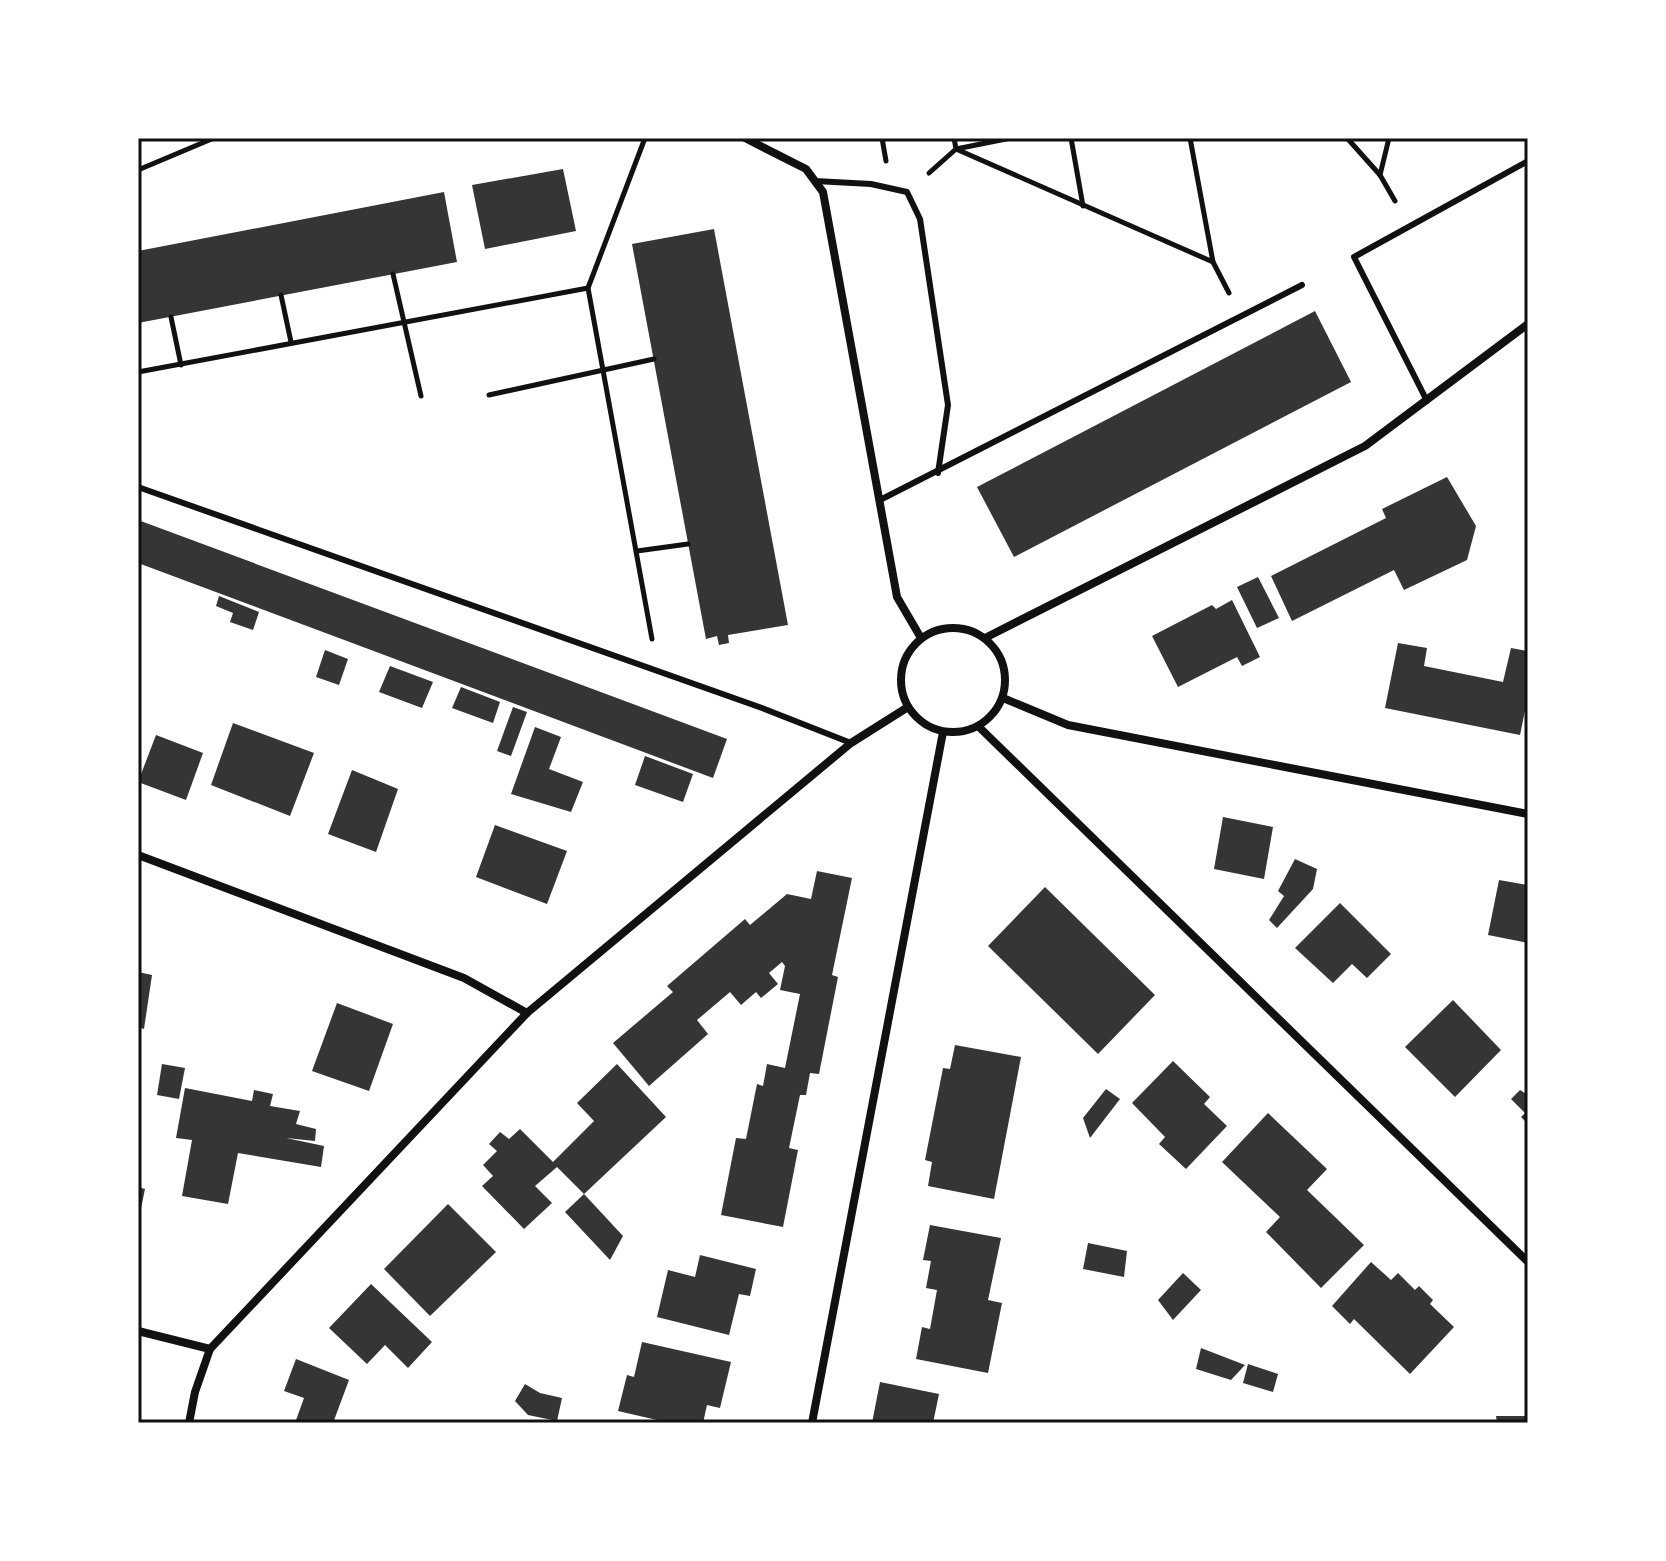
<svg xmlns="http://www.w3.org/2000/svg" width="1666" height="1561" font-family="Lato,sans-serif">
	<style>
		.building { fill: #353535 }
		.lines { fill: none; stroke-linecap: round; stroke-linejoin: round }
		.path { stroke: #111; stroke-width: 5 }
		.service { stroke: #111; stroke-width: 6 }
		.minor { stroke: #111; stroke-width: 8 }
		.neatline { fill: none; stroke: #111; stroke-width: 3 }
	</style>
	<rect width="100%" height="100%" fill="#fff"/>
	<g class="building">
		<polygon points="563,169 576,231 485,249 472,185"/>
		<polygon points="444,192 457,262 138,323 138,251"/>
		<polygon points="714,229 788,625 728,635 729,643 719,645 717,636 706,639 632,244"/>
		<polygon points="1315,311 1351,382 1014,557 977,487"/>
		<polygon points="1447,477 1476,526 1467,560 1404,590 1394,570 1292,621 1271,576 1386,518 1382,509"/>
		<polygon points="138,520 727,739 713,778 138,563"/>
		<polygon points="1258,577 1279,618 1257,628 1237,587"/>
		<polygon points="219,596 259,612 253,630 230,622 233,613 216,606"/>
		<polygon points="1232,600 1260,657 1242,666 1237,657 1178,687 1152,636 1212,605 1216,609"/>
		<polygon points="1398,643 1427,648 1424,666 1503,682 1511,648 1528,651 1528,696 1520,735 1385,708"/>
		<polygon points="325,650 348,659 339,685 316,677"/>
		<polygon points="390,666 433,682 422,708 379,692"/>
		<polygon points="461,687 500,702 493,723 452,708"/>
		<polygon points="513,707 527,712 511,756 497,751"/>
		<polygon points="233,723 314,753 290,816 211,785"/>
		<polygon points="535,727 561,737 549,769 583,782 571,812 511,794"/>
		<polygon points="156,735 203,753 186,800 138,782"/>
		<polygon points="645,756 693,774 683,802 635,785"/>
		<polygon points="352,770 398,789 376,852 328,834"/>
		<polygon points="1223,817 1273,827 1264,879 1214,869"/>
		<polygon points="495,825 567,851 547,904 476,877"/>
		<polygon points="1295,859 1317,869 1313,889 1277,928 1269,920 1284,896 1278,891"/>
		<polygon points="817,871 852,878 832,975 838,977 819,1074 810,1073 806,1095 800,1095 789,1148 798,1150 783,1227 721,1215 736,1138 746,1139 757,1084 763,1086 767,1064 785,1068 800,994 780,990 785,966 782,962 769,973 778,984 761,998 756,992 741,1005 730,992 697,1020 708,1034 649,1086 613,1043 673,992 667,986 745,919 750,925 787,894 811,899"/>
		<polygon points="1499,880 1528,885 1528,943 1488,935"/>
		<polygon points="1045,887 1155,995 1098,1054 988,946"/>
		<polygon points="1340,903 1391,954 1367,978 1352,964 1333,983 1295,948"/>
		<polygon points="138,972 152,975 144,1029 138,1027"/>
		<polygon points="1453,1000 1501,1050 1455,1097 1405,1047"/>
		<polygon points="337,1003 393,1024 369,1091 312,1071"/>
		<polygon points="955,1045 1021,1057 994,1199 928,1186 932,1162 925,1160 943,1068 950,1069"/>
		<polygon points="1173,1061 1210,1097 1204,1104 1227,1126 1186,1169 1159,1144 1165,1137 1132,1103"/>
		<polygon points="162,1064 185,1068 179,1099 157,1095"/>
		<polygon points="617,1064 666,1117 584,1194 557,1167 535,1186 552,1203 524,1229 482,1186 493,1176 483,1165 497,1151 489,1144 500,1132 509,1139 520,1129 553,1162 594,1121 577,1103"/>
		<polygon points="185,1088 252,1101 254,1090 273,1094 270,1106 300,1111 296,1124 316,1129 315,1141 286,1138 324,1146 321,1167 238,1153 228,1204 182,1196 192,1140 176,1138"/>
		<polygon points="1106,1089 1120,1099 1090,1138 1083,1118"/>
		<polygon points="1520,1090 1528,1095 1528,1124 1521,1117 1525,1113 1511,1099"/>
		<polygon points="1268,1113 1327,1169 1307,1190 1364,1245 1321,1288 1266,1232 1280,1217 1222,1162"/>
		<polygon points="138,1187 145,1189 139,1218 138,1217"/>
		<polygon points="584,1194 623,1236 610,1260 565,1212"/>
		<polygon points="448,1204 496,1252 430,1316 384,1269"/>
		<polygon points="930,1225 1001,1238 988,1300 1002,1303 988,1373 916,1359 922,1327 930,1329 937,1290 926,1288 931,1261 923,1260"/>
		<polygon points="1088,1243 1127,1251 1124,1277 1083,1269"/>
		<polygon points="700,1255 756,1269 750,1296 739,1294 729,1335 657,1317 668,1270 695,1277"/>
		<polygon points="1371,1262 1391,1280 1398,1273 1415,1290 1419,1286 1433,1300 1430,1304 1454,1327 1410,1374 1354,1319 1350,1324 1332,1306"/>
		<polygon points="1183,1273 1201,1290 1173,1320 1158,1300"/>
		<polygon points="371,1284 432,1342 408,1368 385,1345 367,1364 329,1328"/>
		<polygon points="642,1342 731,1362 720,1408 707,1405 703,1423 670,1423 618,1411 627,1375 634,1377"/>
		<polygon points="1201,1348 1245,1365 1231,1380 1196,1369"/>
		<polygon points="296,1359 349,1380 333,1423 295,1423 304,1398 284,1391"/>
		<polygon points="1248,1364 1278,1374 1273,1392 1243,1383"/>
		<polygon points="880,1382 939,1394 933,1423 872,1423"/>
		<polygon points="525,1384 540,1393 562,1398 557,1421 528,1415 515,1401"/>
		<polygon points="1496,1416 1528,1416 1528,1423 1497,1423"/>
	</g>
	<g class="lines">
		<g class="path">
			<polyline points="882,138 886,161"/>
			<polyline points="954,138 956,149 1213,262 1190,138"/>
			<polyline points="1071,138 1083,206"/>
			<polyline points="1347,138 1380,175 1389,138"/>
			<polyline points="138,170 214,138"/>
			<polyline points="929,173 956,149 1011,138"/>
			<polyline points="1380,175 1395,201"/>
			<polyline points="1213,262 1229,293"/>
			<polyline points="393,274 421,396"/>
			<polyline points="588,288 645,138"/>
			<polyline points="281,295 291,342"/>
			<polyline points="171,317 181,365"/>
			<polyline points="138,372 588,288 652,639"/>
			<polyline points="489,395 654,359"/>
			<polyline points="637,551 688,544"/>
		</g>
		<g class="service">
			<polyline points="815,181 871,184 907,192 920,219 948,405 938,473"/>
			<polyline points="1427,401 1354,257 1528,161"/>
			<polyline points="138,487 762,708 851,743"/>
			<polyline points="880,500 1302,285"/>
		</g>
		<g class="minor">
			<polyline points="745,138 806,169 823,192 897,597 921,638"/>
			<circle cx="953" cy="680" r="52"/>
			<polyline points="985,638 1365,446 1528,324"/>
			<polyline points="1003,698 1068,725 1528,814"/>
			<polyline points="978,726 1528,1262"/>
			<polyline points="138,855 464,978 527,1013"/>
			<polyline points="138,1331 210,1349"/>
			<polyline points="189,1423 195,1392 210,1349 527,1013 851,743 908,707"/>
			<polyline points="812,1423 943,732"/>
		</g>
	</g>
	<rect width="1666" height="1561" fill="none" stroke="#ffffff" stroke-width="280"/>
	<rect x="140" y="140" width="1386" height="1281" class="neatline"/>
</svg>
